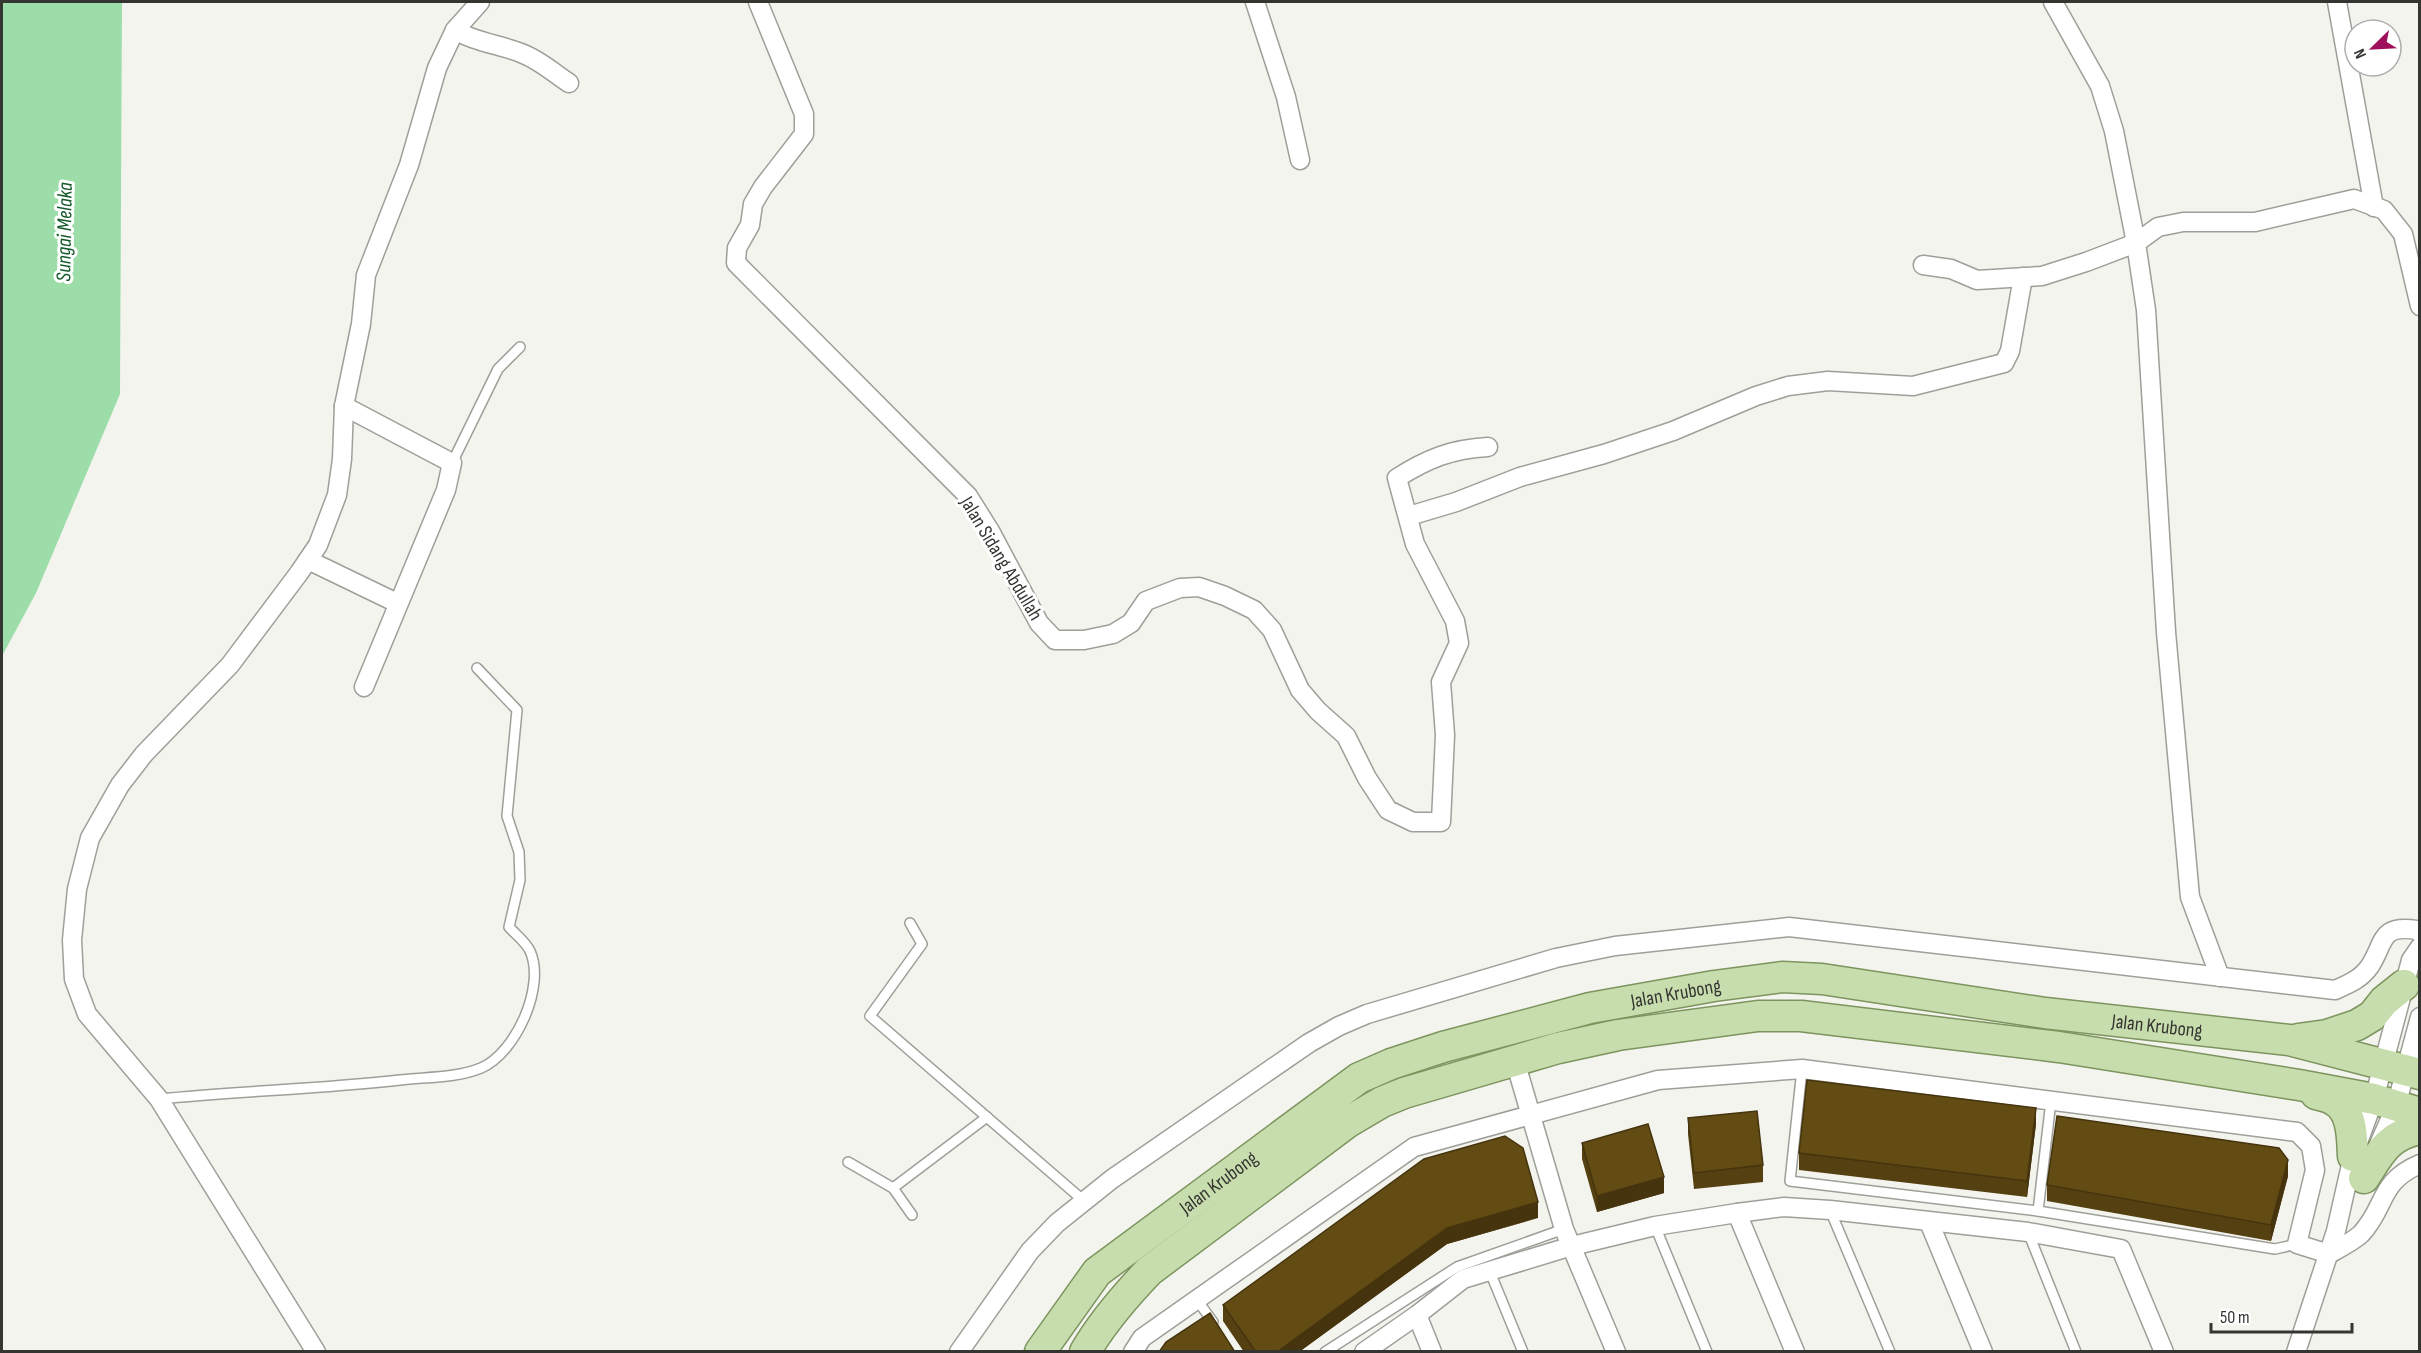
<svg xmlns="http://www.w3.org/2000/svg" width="2421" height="1353" font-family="'Sofia Sans Condensed',sans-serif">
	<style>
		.water { fill: #9cdda9 }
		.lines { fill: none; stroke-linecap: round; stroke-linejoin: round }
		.lane-casing { stroke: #9f9f9a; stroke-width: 12 }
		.street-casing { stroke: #9f9f9a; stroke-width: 21 }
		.primary-casing { stroke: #7d945f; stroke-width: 33 }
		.lane { stroke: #fff; stroke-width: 9 }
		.street { stroke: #fff; stroke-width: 18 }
		.primary { stroke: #c8ddad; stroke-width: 30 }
		.wall { fill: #554011 }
		.shaded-wall { fill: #45340e }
		.building { fill: #634b14; stroke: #45340e; stroke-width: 1.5 }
		.labels { text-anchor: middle; stroke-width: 6; stroke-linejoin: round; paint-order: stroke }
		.street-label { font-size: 20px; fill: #353532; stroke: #fff }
		.water-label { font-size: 21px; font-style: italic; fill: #145a2b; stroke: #fff }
	</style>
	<rect width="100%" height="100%" fill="#f4f4ee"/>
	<polygon class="water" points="2,2 122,2 120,394 36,593 2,656"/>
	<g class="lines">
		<defs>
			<g id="lane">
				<polyline points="452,463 498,369 520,347"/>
				<polyline points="910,923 922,944 870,1016 1084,1201"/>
				<polyline points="1802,1069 1790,1181 2038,1211 2275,1249 2297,1244"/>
				<path d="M159 1099C240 1091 320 1089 400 1080 426 1077 457 1078 481 1068 516 1053 546 986 530 951 526 942 515 934 509 927L520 880 519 852 507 816 517 710 477 668"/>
				<polyline points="848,1162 893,1188 912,1215"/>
				<polyline points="893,1188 987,1117"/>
				<polyline points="1830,1210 1890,1352"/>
				<polyline points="2038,1211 2051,1101"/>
				<polyline points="1655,1226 1707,1352"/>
				<polyline points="2028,1232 2076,1352"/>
				<polyline points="1490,1272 1523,1352"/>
				<polyline points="1197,1300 1213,1322"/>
				<polyline points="1325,1352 1457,1267 1564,1229"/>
			</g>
			<g id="street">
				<path d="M758 2 804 114V134L763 187 753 204 750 225 737 248 736 263 968 496 990 531 1039 623 1055 640H1084L1113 634 1131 623 1146 601 1180 588 1199 587 1225 596 1254 610 1272 630 1300 690 1318 711 1346 736 1367 778 1388 810 1413 822H1441L1445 735 1441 682 1459 643 1455 621 1415 544 1397 478C1427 459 1451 449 1488 447"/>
				<polyline points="1255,2 1286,97 1300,160"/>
				<polyline points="2053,2 2100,86 2114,131 2136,243 2146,310 2166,632 2190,897 2220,977"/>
				<polyline points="2337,2 2374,207"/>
				<path d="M455 30C472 41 501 45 521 53 538 59 554 73 569 83"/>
				<polyline points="1923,265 1951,269 1977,280 2042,276 2086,262 2136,243 2158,227 2183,222 2255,222 2354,199 2384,210 2403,234 2420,306"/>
				<polyline points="344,406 452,463 446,490 364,687"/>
				<polyline points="1409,516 1456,502 1520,477 1604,454 1673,431 1756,396 1788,386 1828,381 1913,386 2004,363 2010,351 2023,277"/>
				<polyline points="308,560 397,603"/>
				<polyline points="1515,1061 1564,1229 1616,1352"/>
				<polyline points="2377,1149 2396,1106 2420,1017"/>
				<polyline points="1737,1213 1795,1352"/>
				<polyline points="1929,1222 1983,1352"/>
				<polyline points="1417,1315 1432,1352"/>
				<polyline points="316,1352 159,1099 87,1014 74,979 72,940 77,889 90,838 120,785 144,754 230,665 299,573 318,545 337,495 342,459 344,406 361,324 366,275 409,165 437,68 455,30 480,2"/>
				<path d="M959 1352 1030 1251 1057 1223 1112 1179 1309 1043 1339 1026 1367 1014 1556 958 1615 946 1789 927 2335 990C2349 984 2361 979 2370 966 2385 943 2379 924 2417 930L2420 933"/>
				<path d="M1133 1352 1142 1338 1414 1147 1658 1080 1802 1069 2297 1132 2311 1146 2315 1170 2297 1244 2329 1254C2340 1248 2352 1242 2361 1234 2387 1206 2378 1182 2420 1164"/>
				<polyline points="1364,1352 1417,1315 1463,1279 1572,1246 1655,1226 1737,1213 1784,1207 1830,1210 2028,1232 2121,1249 2164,1352"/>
				<polyline points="2296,1352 2336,1231 2353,1156 2374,1099 2411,960 2420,947"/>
			</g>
			<g id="primary">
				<polyline points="2298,1039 2327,1035 2357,1025 2372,1016 2384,1001 2404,985"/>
				<path d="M2316 1094C2322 1096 2330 1097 2335 1101 2353 1112 2352 1138 2353 1156"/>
				<path d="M2364 1178C2380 1153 2388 1135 2420 1129"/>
				<path id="s1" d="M1040 1352 1097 1272 1359 1078 1391 1064 1443 1047 1590 1008 1714 986 1782 977 1822 979 2045 1013 2289 1040 2420 1074"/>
				<path d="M1085 1352C1103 1321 1125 1296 1149 1271L1348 1122 1382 1102 1404 1093 1558 1048 1618 1035 1758 1016H1801L2059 1047 2299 1085 2374 1099 2420 1113"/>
			</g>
		</defs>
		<use href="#lane" class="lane-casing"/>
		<use href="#street" class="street-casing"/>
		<use href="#primary" class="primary-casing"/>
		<use href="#lane" class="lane"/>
		<use href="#street" class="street"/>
		<use href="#primary" class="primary"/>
	</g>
	<g class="wall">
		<polygon points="1688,1118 1763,1165 1763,1182 1694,1189 1688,1134"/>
		<polygon points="2036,1124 2027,1197 1799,1170 1799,1153"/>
		<polygon points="1582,1143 1664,1193 1597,1212 1582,1159"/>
		<polygon points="2288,1176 2271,1241 2047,1201 2047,1185"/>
		<polygon points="1538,1218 1447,1244 1299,1352 1244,1352 1223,1321 1223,1305"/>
	</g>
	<g class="shaded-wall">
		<polygon points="2036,1108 2036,1124 2027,1197 2027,1181"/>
		<polygon points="2288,1160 2288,1176 2271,1241 2271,1225"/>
		<polygon points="1664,1177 1664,1193 1597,1212 1597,1196"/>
		<polygon points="1538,1202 1538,1218 1447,1244 1299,1352 1277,1352 1447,1228"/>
	</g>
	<g class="building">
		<polygon points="1807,1080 2036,1108 2027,1181 1799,1153"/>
		<polygon points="1757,1111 1763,1165 1694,1173 1688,1118"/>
		<polygon points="2057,1116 2279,1148 2288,1160 2271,1225 2047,1185"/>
		<polygon points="1648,1124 1664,1177 1597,1196 1582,1143"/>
		<polygon points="1505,1136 1523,1148 1538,1202 1447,1228 1277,1352 1256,1352 1223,1305 1424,1159"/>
		<polygon points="1210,1313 1235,1352 1159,1352 1166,1342"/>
	</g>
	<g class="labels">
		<g class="street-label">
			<text transform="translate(1002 558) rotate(59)" y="7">Jalan Sidang Abdullah</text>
			<text dy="7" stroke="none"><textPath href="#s1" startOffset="753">Jalan Krubong</textPath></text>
			<text dy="7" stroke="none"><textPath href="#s1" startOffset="1239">Jalan Krubong</textPath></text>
			<text dy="7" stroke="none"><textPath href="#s1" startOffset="249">Jalan Krubong</textPath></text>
		</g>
		<g class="water-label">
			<text transform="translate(64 232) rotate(-89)" y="7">Sungai Melaka</text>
		</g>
	</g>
	<rect width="2421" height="1353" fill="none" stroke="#353532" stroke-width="6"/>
	<g transform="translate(2373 48) rotate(246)"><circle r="28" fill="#ffffff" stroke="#aeaead" stroke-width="1.5"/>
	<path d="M0-4.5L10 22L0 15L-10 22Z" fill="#9e105c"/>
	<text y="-9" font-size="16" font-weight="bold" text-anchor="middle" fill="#353532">N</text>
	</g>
	<path d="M2211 1323v9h141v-9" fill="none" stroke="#353532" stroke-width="3"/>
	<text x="2220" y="1323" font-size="18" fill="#353532" stroke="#ffffff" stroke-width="4.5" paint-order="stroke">50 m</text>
</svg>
